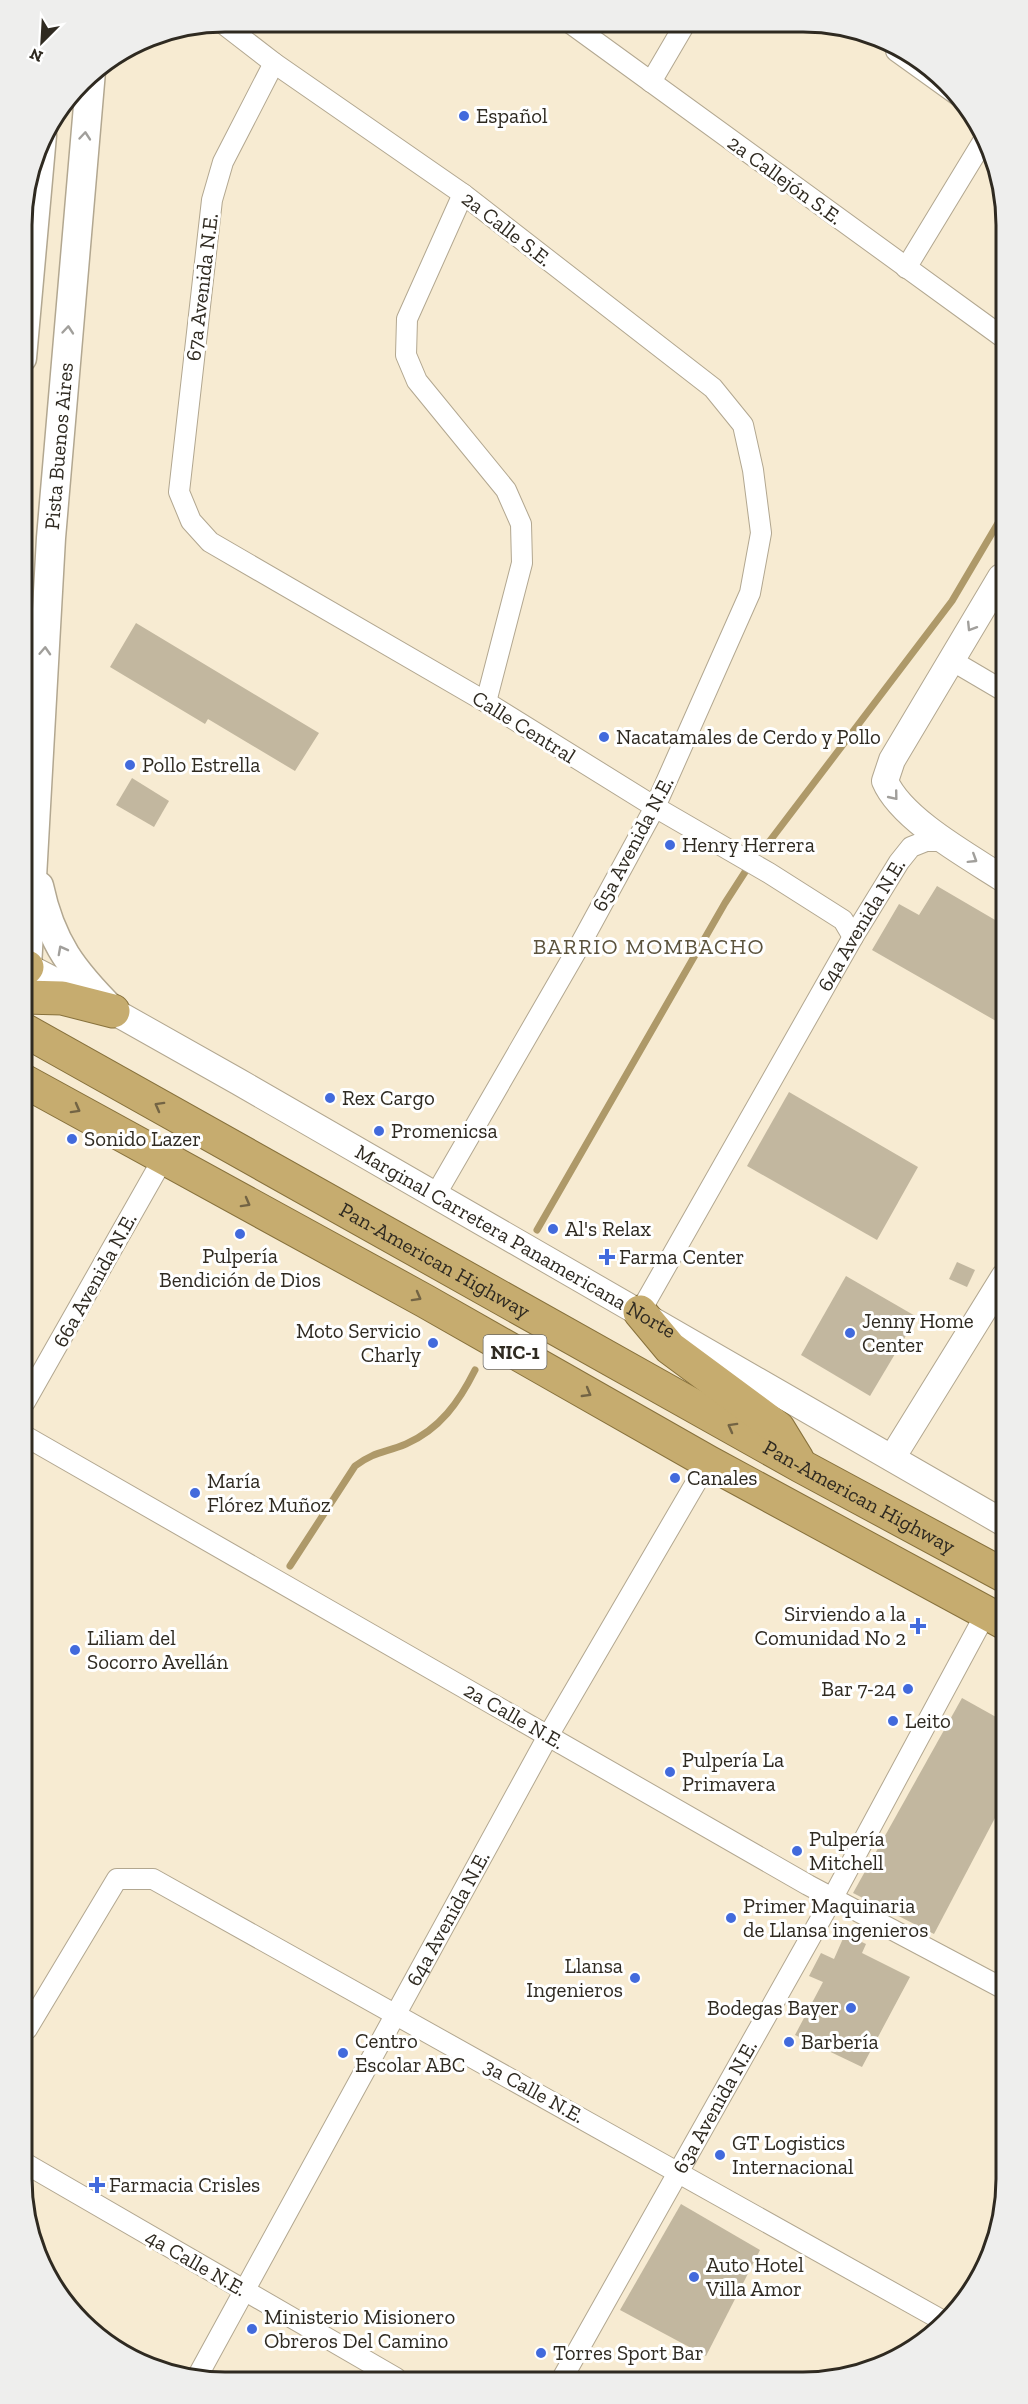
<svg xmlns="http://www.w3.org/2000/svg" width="1028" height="2404" font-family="'Zilla Slab',serif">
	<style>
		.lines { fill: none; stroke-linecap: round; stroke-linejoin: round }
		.stream { stroke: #ae9969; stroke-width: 7 }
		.building { fill: #c2b79f }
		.minor-casing { stroke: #b2a790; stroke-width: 22 }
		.tertiary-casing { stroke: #b2a790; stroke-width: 28 }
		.secondary-casing { stroke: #b2a790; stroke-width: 31 }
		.trunk-casing { stroke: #87713c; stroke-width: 35 }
		.minor { stroke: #fff; stroke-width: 20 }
		.tertiary { stroke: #fff; stroke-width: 26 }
		.secondary { stroke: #fff; stroke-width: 28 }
		.trunk { stroke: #c6ac6f; stroke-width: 33 }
		.oneway { stroke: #a19f9b }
		.oneway2 { stroke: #736444 }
		.poi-dot { fill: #426adc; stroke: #fff; stroke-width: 2 }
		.labels { text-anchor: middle; stroke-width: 6; stroke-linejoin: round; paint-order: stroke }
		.shield { fill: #fff; stroke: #6d6a64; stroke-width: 1.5 }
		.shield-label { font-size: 20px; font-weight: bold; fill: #2f2a21 }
		.poi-label { font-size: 21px; fill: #2f2a21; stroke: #fff; text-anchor: start }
		.street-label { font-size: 21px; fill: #2f2a21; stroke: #fff }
		.neighbourhood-label { font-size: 22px; letter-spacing: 1.5px; fill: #5b523c; stroke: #fff }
		.rim { fill: none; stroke: #2f2a21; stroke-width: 3 }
	</style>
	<rect width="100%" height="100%" fill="#f7ebd2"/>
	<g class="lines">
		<g class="stream">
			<polyline points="763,850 952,601 1001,518"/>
			<polyline points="537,1230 725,903 745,872"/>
			<path d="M290 1566 355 1466C375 1451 385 1453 406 1444 440 1429 459 1402 475 1370"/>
		</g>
	</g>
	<g class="building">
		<polygon points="136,623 319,733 295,771 208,719 205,724 110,667"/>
		<polygon points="132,778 169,801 154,827 116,805"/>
		<polygon points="937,886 1002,924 1003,1025 872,950 899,904 919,915"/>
		<polygon points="789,1092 918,1167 877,1240 747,1166"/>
		<polygon points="957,1262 975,1270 967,1287 949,1279"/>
		<polygon points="846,1276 917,1317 870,1396 801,1355"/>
		<polygon points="962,1698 1005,1722 1005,1799 934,1934 853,1893"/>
		<polygon points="845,1934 866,1944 862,1953 910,1977 862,2067 795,2035 823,1982 809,1976 821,1953 834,1959"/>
		<polygon points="681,2204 760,2250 706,2356 620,2310"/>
	</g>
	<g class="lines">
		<defs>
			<g id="minor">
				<polyline points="221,22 274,63 463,194 713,388 743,425 753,470 761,533 750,593 655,807 581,943 436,1194"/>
				<polyline points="570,23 1001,336"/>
				<polyline points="896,51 960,97"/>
				<polyline points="274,63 223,162 212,200 179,492 191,521 210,542 486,702 655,807 769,873 843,920 853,937"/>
				<polyline points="651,82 685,24"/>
				<polyline points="463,194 407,319 406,355 417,381 506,490 521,524 522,563 486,702"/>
				<polyline points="906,268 985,138"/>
				<polyline points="951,660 1002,690"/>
				<path id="s1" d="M640 1312 853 937 899 862 911 847 926 841H943"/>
				<polyline points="25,1402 164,1157"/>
				<polyline points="25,1436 808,1885 1006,1990"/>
				<polyline points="27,2029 117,1879 153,1879 945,2322"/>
				<polyline points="28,2165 396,2378"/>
				<path id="s2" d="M563 2377 832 1899 986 1613"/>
				<path id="s3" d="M196 2379 548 1736 708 1462"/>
			</g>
			<g id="tertiary">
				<path d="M1001 577 892 760 885 781C901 819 968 856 1002 878"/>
				<path id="s4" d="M24 965 113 1011 239 1082 1004 1523"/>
				<polyline points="892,1458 1004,1277"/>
			</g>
			<g id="secondary">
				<polyline points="22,358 42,135"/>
				<path d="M39 886C51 943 73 971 113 1011"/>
				<path id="s5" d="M27 967 51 538 91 71"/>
			</g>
			<g id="trunk">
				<polyline points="24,970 27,967"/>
				<polyline points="24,997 62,998 113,1011"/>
				<path id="s6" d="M24 1030 801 1466 1005 1576"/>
				<polyline points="24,1081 425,1301 708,1462 1005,1623"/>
				<polyline points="640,1312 670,1348 778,1428 797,1459"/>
			</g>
		</defs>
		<use href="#minor" class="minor-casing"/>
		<use href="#tertiary" class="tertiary-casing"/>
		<use href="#secondary" class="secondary-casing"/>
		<use href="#trunk" class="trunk-casing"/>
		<use href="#minor" class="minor"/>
		<use href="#tertiary" class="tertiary"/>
		<use href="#secondary" class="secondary"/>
		<use href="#trunk" class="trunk"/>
	</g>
	<defs><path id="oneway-chevron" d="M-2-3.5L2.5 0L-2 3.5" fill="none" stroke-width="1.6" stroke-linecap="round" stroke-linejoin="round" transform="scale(1.5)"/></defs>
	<g class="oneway">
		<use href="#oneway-chevron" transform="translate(85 136) rotate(-85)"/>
		<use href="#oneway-chevron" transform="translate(68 330) rotate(-85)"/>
		<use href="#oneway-chevron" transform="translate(971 627) rotate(122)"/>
		<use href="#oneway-chevron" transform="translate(45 651) rotate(-87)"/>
		<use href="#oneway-chevron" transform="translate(894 796) rotate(51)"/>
		<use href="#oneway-chevron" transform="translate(973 859) rotate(32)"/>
		<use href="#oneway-chevron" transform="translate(62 950) rotate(-118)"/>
	</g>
	<g class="oneway2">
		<use href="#oneway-chevron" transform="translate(159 1106) rotate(-151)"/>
		<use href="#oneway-chevron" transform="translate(76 1109) rotate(29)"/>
		<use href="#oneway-chevron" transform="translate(246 1203) rotate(29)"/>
		<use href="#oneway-chevron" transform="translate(417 1297) rotate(29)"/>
		<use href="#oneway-chevron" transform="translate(587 1393) rotate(30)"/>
		<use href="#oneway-chevron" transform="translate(732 1427) rotate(-151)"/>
	</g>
	<g class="poi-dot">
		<circle cx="464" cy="116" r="6"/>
		<circle cx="604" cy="737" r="6"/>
		<circle cx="130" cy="765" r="6"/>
		<circle cx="670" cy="845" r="6"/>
		<circle cx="330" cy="1098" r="6"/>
		<circle cx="379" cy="1131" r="6"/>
		<circle cx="72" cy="1139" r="6"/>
		<circle cx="553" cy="1229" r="6"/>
		<circle cx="240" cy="1234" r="6"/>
		<path d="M604 1248h6v6h6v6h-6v6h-6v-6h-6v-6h6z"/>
		<circle cx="850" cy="1333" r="6"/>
		<circle cx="433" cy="1343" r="6"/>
		<circle cx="675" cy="1478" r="6"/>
		<circle cx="195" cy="1493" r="6"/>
		<path d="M915 1617h6v6h6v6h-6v6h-6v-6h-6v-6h6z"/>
		<circle cx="75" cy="1650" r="6"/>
		<circle cx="908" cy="1689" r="6"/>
		<circle cx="893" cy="1721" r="6"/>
		<circle cx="670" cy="1772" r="6"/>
		<circle cx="797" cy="1851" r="6"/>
		<circle cx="731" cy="1918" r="6"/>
		<circle cx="635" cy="1978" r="6"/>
		<circle cx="851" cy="2008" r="6"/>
		<circle cx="789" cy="2042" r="6"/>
		<circle cx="343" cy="2053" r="6"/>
		<circle cx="720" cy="2155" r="6"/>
		<path d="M94 2176h6v6h6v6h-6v6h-6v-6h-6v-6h6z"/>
		<circle cx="694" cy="2277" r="6"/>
		<circle cx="252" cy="2329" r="6"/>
		<circle cx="541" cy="2353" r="6"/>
	</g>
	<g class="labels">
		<rect class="shield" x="483.5" y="1335" width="63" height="34" rx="4.5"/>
		<g class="shield-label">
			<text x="515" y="1359">NIC-1</text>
		</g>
		<g class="poi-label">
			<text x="476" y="123">Español</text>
			<text x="616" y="744">Nacatamales de Cerdo y Pollo</text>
			<text x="142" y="772">Pollo Estrella</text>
			<text x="682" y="852">Henry Herrera</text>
			<text x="342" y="1105">Rex Cargo</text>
			<text x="391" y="1138">Promenicsa</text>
			<text x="84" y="1146">Sonido Lazer</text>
			<text x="565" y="1236">Al's Relax</text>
			<text x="240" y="1263" text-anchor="middle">Pulpería<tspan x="240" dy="24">Bendición de Dios</tspan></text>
			<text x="619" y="1264">Farma Center</text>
			<text x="862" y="1328">Jenny Home<tspan x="862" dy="24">Center</tspan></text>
			<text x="421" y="1338" text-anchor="end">Moto Servicio<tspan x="421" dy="24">Charly</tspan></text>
			<text x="687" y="1485">Canales</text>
			<text x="207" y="1488">María<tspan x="207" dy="24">Flórez Muñoz</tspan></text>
			<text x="906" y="1621" text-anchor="end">Sirviendo a la<tspan x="906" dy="24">Comunidad No 2</tspan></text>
			<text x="87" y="1645">Liliam del<tspan x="87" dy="24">Socorro Avellán</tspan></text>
			<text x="896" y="1696" text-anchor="end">Bar 7-24</text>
			<text x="905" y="1728">Leito</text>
			<text x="682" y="1767">Pulpería La<tspan x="682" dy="24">Primavera</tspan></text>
			<text x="809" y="1846">Pulpería<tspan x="809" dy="24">Mitchell</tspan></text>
			<text x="743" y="1913">Primer Maquinaria<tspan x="743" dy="24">de Llansa ingenieros</tspan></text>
			<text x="623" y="1973" text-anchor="end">Llansa<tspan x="623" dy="24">Ingenieros</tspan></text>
			<text x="839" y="2015" text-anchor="end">Bodegas Bayer</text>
			<text x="355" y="2048">Centro<tspan x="355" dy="24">Escolar ABC</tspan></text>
			<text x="801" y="2049">Barbería</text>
			<text x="732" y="2150">GT Logistics<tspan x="732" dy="24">Internacional</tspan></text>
			<text x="109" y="2192">Farmacia Crisles</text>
			<text x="706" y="2272">Auto Hotel<tspan x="706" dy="24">Villa Amor</tspan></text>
			<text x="264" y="2324">Ministerio Misionero<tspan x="264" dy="24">Obreros Del Camino</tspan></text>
			<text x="553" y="2360">Torres Sport Bar</text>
		</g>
		<g class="street-label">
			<text transform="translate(785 180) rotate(36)" y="7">2a Callejón S.E.</text>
			<text transform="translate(507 229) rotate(38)" y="7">2a Calle S.E.</text>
			<text transform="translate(202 287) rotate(-83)" y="7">67a Avenida N.E.</text>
			<text dy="7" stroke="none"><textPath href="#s5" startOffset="522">Pista Buenos Aires</textPath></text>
			<text transform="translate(524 727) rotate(32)" y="7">Calle Central</text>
			<text transform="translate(633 844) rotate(-62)" y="7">65a Avenida N.E.</text>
			<text dy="7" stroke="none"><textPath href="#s1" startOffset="446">64a Avenida N.E.</textPath></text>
			<text dy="7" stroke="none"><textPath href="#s4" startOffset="564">Marginal Carretera Panamericana Norte</textPath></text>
			<text dy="7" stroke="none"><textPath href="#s6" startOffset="471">Pan-American Highway</textPath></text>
			<text transform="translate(95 1280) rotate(-61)" y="7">66a Avenida N.E.</text>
			<text dy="7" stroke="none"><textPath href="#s6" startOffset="957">Pan-American Highway</textPath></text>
			<text transform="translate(514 1716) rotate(30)" y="7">2a Calle N.E.</text>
			<text dy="7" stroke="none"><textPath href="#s3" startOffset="525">64a Avenida N.E.</textPath></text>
			<text transform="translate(534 2091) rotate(29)" y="7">3a Calle N.E.</text>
			<text dy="7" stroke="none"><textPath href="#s2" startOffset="310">63a Avenida N.E.</textPath></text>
			<text transform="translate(196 2263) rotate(30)" y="7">4a Calle N.E.</text>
		</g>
		<g class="neighbourhood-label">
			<text x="649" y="954">BARRIO MOMBACHO</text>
		</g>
	</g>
	<path d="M0 0H1028V2404H0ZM225 32H803A193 193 0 0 1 996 225V2179A193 193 0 0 1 803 2372H225A193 193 0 0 1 32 2179V225A193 193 0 0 1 225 32Z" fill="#eeeeed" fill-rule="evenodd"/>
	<path class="rim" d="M225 32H803A193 193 0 0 1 996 225V2179A193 193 0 0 1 803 2372H225A193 193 0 0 1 32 2179V225A193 193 0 0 1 225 32Z"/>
	<g transform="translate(42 42) rotate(204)" stroke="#ffffff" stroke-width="4.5" paint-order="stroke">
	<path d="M0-4.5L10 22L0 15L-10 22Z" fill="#2f2a21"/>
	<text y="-9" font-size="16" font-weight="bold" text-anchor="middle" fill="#2f2a21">N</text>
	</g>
</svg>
